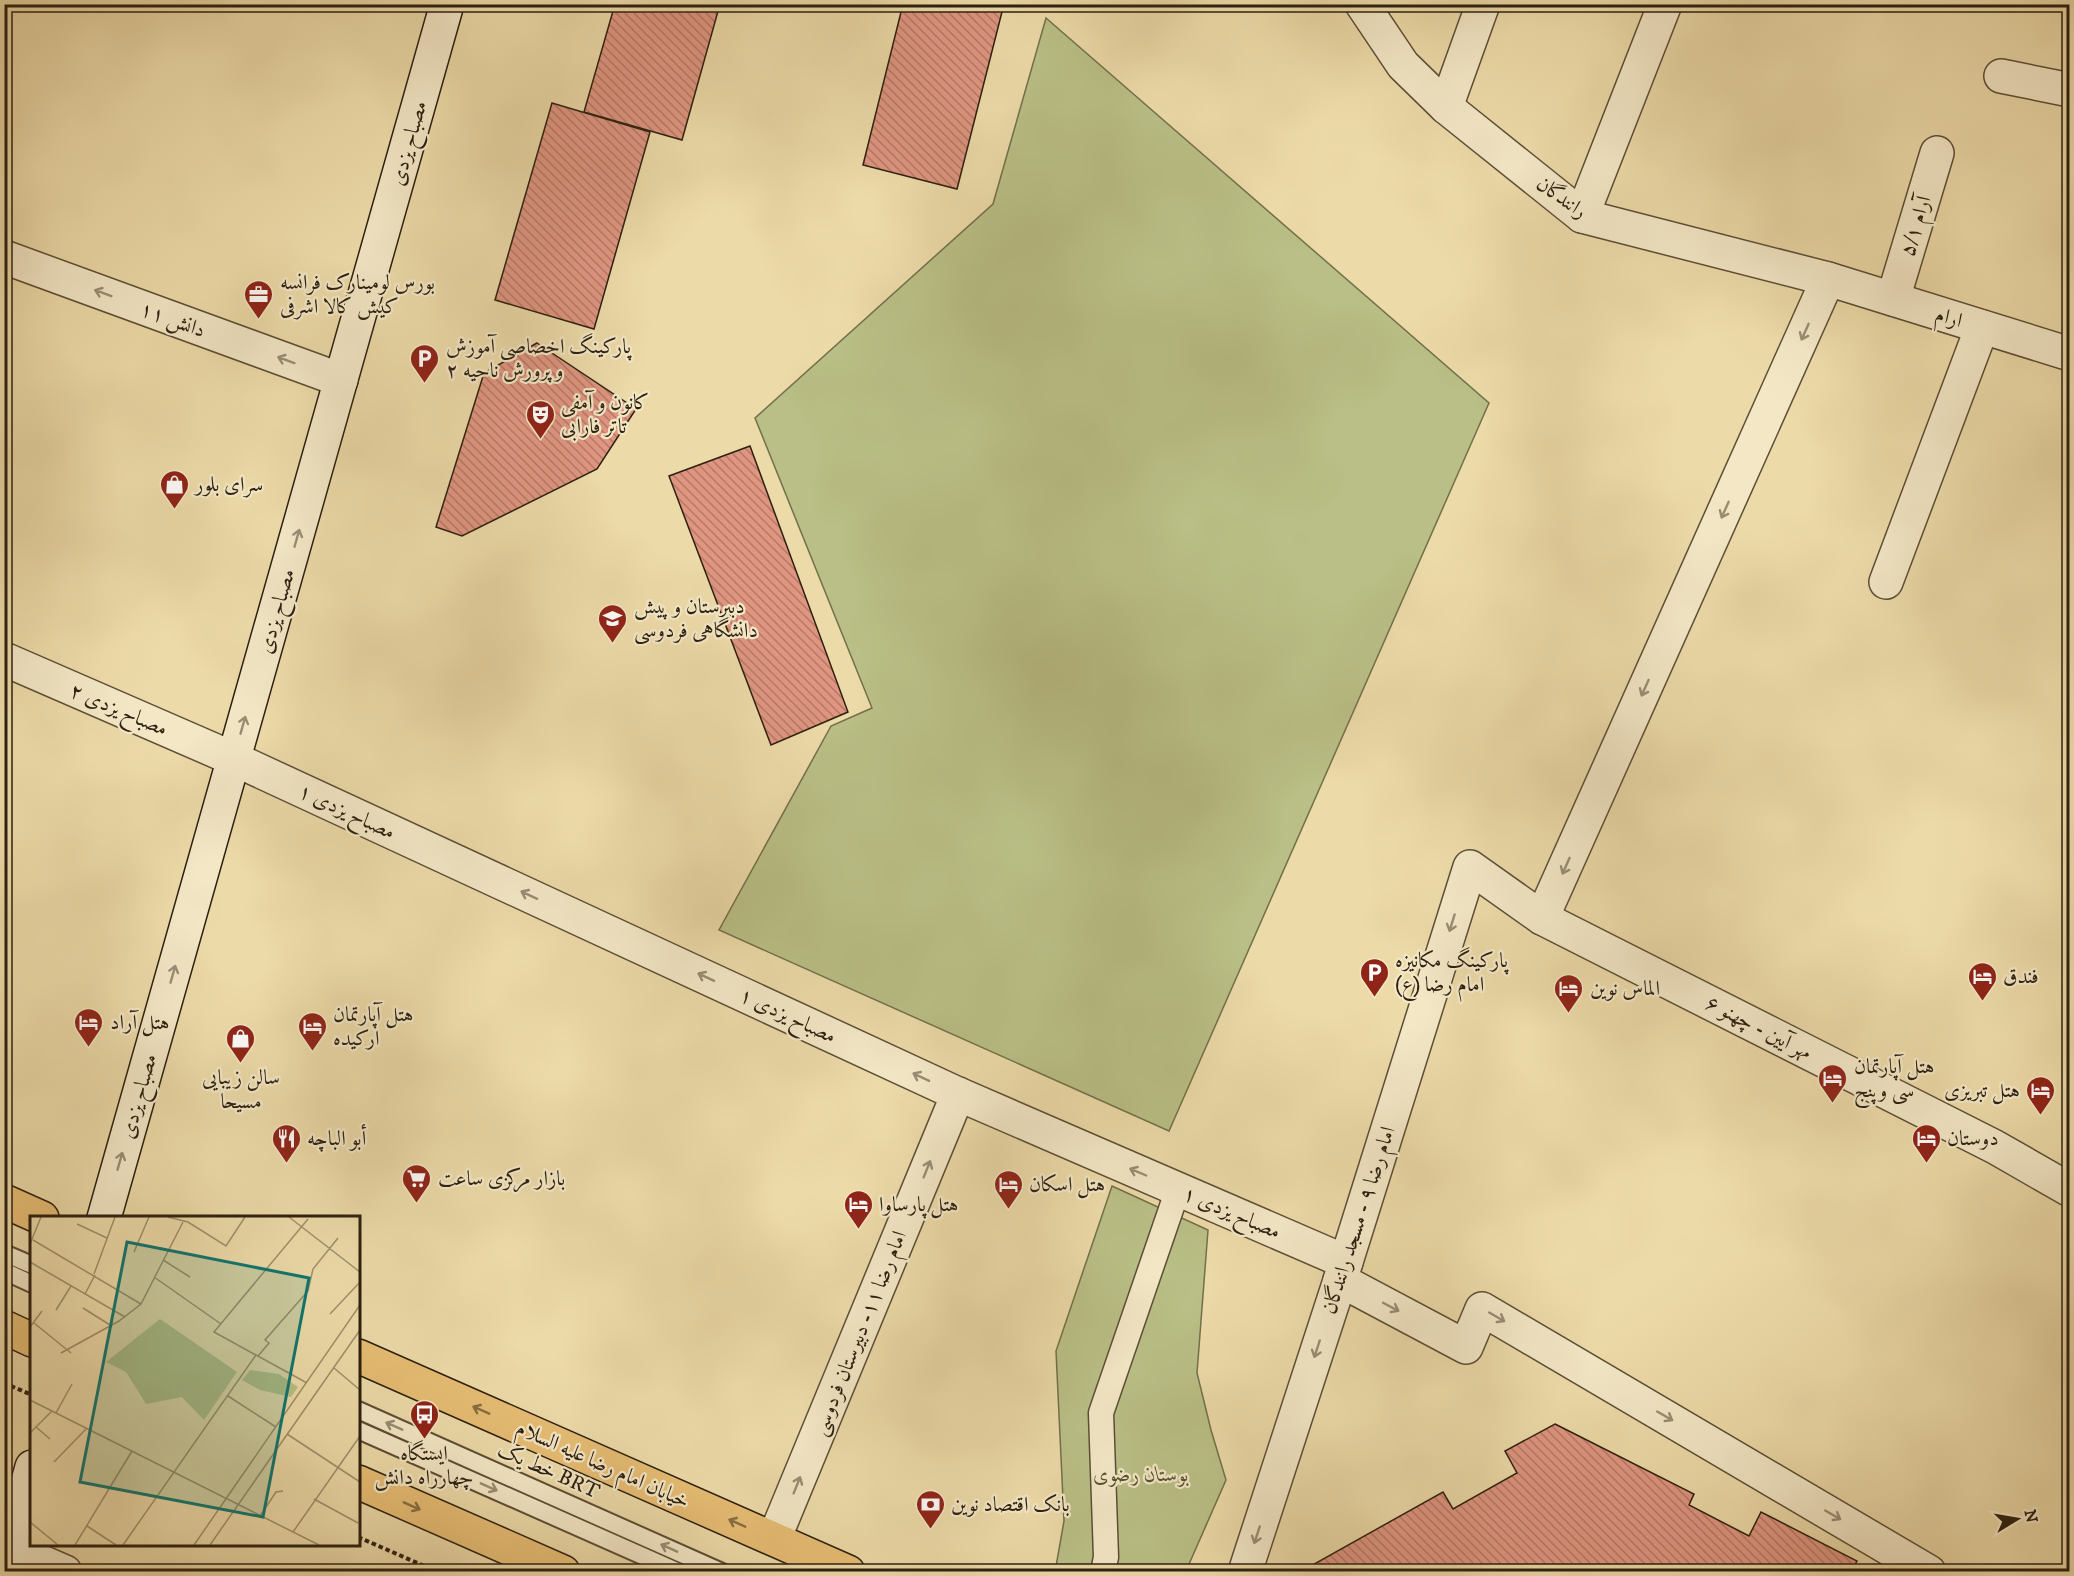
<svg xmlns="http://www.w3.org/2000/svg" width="2074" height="1576" font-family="'IM FELL DW Pica',Amiri,serif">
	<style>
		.green { fill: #b9bf86; stroke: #72704b; stroke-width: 1.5 }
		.building { fill: url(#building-back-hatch); stroke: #2c2010; stroke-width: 1.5 }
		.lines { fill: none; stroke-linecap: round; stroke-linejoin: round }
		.service-casing { stroke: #5c4e36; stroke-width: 20 }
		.pedestrian-casing { stroke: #5c4e36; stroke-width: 27 }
		.minor-casing { stroke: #5c4e36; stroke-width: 36 }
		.secondary-casing { stroke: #2c2010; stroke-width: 36 }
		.primary-casing { stroke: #2c2010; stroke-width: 36 }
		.path { stroke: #2c2010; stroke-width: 4; stroke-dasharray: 4.5 3; stroke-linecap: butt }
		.service { stroke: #f3e7c6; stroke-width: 16 }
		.pedestrian { stroke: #f3e7c6; stroke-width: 24 }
		.minor { stroke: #f3e7c6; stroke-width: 33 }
		.secondary { stroke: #f3e7c6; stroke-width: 33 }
		.primary { stroke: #e6bd74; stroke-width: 33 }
		.oneway { stroke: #998d74 }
		.oneway2 { stroke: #896e42 }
		.labels { text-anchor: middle; stroke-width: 4.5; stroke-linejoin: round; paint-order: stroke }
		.street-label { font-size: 21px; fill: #2c2010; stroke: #f3e7c6 }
		.poi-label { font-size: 21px; fill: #2c2010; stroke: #f3e7c6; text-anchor: start }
		.park-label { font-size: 21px; font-style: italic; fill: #565033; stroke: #f3e7c6 }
		.inset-road { fill: none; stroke: #9f906b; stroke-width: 1.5 }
		.view { fill: #0f766e; fill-opacity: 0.15; stroke: #0f766e; stroke-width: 3 }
		.inset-edge { fill: none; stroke: #2c2010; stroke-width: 3 }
	</style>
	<defs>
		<pattern id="building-back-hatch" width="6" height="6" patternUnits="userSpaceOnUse" patternTransform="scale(1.5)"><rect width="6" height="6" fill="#df9580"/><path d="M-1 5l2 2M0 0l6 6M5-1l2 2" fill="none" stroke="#b57967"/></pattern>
	</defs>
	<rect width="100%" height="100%" fill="#ecdaa8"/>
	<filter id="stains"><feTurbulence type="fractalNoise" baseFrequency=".00333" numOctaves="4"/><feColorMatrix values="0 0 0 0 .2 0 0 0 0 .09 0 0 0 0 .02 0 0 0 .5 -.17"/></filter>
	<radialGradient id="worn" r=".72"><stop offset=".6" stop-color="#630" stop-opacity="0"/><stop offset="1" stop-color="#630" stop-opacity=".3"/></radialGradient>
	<g class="green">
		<polygon points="1046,18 1489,403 1169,1131 719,930 831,726 872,708 755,418 993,204"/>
		<polygon points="1112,1186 1208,1230 1197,1373 1211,1430 1226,1480 1186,1571 1055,1572 1064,1521 1056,1351"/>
	</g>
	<g class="building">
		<polygon points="615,4 720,4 682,140 584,112"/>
		<polygon points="903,4 1004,4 957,189 863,165"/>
		<polygon points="552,103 650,132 594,329 495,300"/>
		<polygon points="537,343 636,409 597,469 462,536 436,527 484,373"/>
		<polygon points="750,446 848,712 771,745 669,476"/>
		<polygon points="1555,1424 1694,1494 1689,1505 1749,1536 1761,1512 1857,1561 1851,1572 1300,1572 1443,1492 1453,1509 1517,1473 1505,1451"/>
	</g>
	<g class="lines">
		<defs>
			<g id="service">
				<polyline points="4,1253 32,1265"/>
				<polyline points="4,1271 32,1284"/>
				<polyline points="358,1410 722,1572"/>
				<polyline points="358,1430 679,1572"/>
			</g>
			<polyline id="pedestrian" points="1103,1572 1106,1557 1101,1413 1178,1189"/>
			<g id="minor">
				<polyline points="1362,4 1403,65 1446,107 1582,216 1828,279 2070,354"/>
				<polyline points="2001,76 2070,90"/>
				<polyline points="1446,107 1483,4"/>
				<polyline points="1582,216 1665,4"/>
				<polyline points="4,257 341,380"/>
				<polyline points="1893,299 1937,153"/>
				<polyline points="1886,582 1982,327"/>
				<polyline points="4,659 234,759 958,1094 1346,1262"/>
				<polyline points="1542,918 1828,279"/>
				<polyline points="1340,1280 1466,1347 1482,1309 1929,1572"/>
				<polyline points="774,1539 958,1094"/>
				<polyline points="10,1548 65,1572"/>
				<polyline points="1245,1572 1346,1262 1470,867 1542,918 1995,1147 2070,1190"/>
			</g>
			<g id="secondary">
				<polyline points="104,1218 447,4"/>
				<polyline points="4,1568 32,1467"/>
			</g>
			<g id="primary">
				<polyline points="4,1201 42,1218"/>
				<polyline points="4,1327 32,1340"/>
				<polyline points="358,1356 848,1572"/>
				<polyline points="358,1482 563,1572"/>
			</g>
		</defs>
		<use href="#service" class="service-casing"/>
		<use href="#pedestrian" class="pedestrian-casing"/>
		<use href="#minor" class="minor-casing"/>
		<use href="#secondary" class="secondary-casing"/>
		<use href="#primary" class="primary-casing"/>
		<g class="path">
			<polyline points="4,1383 32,1395"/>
			<polyline points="358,1537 438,1572"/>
		</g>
		<use href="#service" class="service"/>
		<use href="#pedestrian" class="pedestrian"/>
		<use href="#minor" class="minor"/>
		<use href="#secondary" class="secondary"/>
		<use href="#primary" class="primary"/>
	</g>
	<defs><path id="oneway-shaft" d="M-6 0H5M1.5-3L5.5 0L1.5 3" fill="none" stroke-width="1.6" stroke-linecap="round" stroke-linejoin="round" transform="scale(1.5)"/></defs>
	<g class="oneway">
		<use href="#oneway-shaft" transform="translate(103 293) rotate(-160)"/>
		<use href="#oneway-shaft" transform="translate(1805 332) rotate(114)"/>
		<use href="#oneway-shaft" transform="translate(286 360) rotate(-160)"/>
		<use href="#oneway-shaft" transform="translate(1725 510) rotate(114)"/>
		<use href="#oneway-shaft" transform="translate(297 538) rotate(-74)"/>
		<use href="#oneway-shaft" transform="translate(1645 688) rotate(114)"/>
		<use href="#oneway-shaft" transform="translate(243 725) rotate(-74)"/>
		<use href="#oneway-shaft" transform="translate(1566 866) rotate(114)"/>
		<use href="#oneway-shaft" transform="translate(529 895) rotate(-155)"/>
		<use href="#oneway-shaft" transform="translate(1452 923) rotate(107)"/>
		<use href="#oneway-shaft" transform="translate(173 974) rotate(-74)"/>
		<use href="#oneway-shaft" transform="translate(706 977) rotate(-155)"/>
		<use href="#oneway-shaft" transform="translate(921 1077) rotate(-155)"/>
		<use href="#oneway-shaft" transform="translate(120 1161) rotate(-74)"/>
		<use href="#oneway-shaft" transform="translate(927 1169) rotate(-68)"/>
		<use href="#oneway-shaft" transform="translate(1138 1172) rotate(-157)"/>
		<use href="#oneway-shaft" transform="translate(1391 1307) rotate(28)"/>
		<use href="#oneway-shaft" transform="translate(1497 1317) rotate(30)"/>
		<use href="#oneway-shaft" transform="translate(1317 1349) rotate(108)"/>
		<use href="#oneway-shaft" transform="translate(1665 1416) rotate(30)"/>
		<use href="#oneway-shaft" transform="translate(394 1426) rotate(-156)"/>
		<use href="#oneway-shaft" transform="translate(797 1485) rotate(-68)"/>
		<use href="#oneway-shaft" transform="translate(489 1487) rotate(24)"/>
		<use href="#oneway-shaft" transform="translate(1833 1515) rotate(30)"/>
		<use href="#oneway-shaft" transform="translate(1257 1535) rotate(108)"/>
		<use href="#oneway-shaft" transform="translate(669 1548) rotate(-156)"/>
	</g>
	<g class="oneway2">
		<use href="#oneway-shaft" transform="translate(481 1410) rotate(-156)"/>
		<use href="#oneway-shaft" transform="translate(412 1506) rotate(24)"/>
		<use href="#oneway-shaft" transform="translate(737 1523) rotate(-156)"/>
	</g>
	<defs>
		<symbol id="office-pin" viewBox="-11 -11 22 30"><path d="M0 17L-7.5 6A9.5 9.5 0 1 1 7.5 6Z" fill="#8f2418" stroke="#f3e7c6"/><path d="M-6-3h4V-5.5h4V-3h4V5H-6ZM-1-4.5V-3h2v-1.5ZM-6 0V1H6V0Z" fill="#fff"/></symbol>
		<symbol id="parking-pin" viewBox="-11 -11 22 30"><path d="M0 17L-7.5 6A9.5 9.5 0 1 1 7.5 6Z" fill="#8f2418" stroke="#f3e7c6"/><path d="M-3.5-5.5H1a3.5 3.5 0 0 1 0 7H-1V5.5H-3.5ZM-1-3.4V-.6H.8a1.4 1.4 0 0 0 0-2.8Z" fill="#fff"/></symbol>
		<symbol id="theatre-pin" viewBox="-11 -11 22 30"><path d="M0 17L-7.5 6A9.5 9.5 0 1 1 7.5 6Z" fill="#8f2418" stroke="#f3e7c6"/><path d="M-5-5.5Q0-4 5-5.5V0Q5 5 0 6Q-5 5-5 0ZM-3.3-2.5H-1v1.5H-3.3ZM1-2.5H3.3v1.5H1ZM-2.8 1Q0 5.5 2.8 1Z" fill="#fff"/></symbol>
		<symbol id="shop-pin" viewBox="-11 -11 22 30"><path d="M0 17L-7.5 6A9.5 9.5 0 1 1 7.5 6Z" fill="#8f2418" stroke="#f3e7c6"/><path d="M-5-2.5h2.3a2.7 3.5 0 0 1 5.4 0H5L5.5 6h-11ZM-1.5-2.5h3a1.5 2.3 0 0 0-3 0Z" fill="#fff"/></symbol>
		<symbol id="school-pin" viewBox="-11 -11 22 30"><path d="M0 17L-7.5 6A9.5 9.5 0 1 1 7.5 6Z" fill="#8f2418" stroke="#f3e7c6"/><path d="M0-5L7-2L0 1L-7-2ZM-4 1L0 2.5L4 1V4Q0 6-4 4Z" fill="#fff"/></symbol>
		<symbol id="hotel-pin" viewBox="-11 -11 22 30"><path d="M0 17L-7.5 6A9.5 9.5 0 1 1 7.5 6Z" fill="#8f2418" stroke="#f3e7c6"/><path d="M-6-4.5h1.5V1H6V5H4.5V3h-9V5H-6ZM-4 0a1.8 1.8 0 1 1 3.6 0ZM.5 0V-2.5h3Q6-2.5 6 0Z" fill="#fff"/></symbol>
		<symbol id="restaurant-pin" viewBox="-11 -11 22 30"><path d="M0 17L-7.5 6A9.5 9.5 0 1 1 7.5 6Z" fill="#8f2418" stroke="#f3e7c6"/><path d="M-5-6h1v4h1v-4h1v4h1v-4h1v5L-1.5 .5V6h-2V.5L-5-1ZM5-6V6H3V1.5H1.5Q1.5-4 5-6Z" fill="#fff"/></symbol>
		<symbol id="supermarket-pin" viewBox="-11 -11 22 30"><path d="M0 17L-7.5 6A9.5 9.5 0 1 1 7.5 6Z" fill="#8f2418" stroke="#f3e7c6"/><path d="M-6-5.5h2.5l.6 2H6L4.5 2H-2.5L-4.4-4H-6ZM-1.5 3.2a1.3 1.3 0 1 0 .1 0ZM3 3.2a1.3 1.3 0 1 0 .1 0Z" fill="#fff"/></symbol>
		<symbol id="bus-pin" viewBox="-11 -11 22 30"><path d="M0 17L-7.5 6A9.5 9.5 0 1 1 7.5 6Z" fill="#8f2418" stroke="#f3e7c6"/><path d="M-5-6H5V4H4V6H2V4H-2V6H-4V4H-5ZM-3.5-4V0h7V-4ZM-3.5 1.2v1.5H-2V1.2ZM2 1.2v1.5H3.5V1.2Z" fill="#fff"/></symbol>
		<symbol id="bank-pin" viewBox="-11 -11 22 30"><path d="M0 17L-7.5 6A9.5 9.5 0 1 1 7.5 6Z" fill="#8f2418" stroke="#f3e7c6"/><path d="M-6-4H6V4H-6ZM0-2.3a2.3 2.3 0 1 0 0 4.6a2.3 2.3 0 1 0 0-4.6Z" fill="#fff"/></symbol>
	</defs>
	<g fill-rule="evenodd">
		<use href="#office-pin" x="242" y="278" width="33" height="45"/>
		<use href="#parking-pin" x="408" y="342" width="33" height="45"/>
		<use href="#theatre-pin" x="524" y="398" width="33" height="45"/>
		<use href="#shop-pin" x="158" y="468" width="33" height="45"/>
		<use href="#school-pin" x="596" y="602" width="33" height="45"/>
		<use href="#parking-pin" x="1358" y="956" width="33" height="45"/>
		<use href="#hotel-pin" x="1966" y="960" width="33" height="45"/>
		<use href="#hotel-pin" x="1552" y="972" width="33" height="45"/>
		<use href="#hotel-pin" x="72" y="1006" width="33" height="45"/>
		<use href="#hotel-pin" x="296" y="1010" width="33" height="45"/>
		<use href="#shop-pin" x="224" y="1022" width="33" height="45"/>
		<use href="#hotel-pin" x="1816" y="1062" width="33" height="45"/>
		<use href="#hotel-pin" x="2024" y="1074" width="33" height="45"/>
		<use href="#restaurant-pin" x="270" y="1122" width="33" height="45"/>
		<use href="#hotel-pin" x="1910" y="1122" width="33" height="45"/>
		<use href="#supermarket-pin" x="400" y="1162" width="33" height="45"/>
		<use href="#hotel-pin" x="992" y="1168" width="33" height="45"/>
		<use href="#hotel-pin" x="842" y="1188" width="33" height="45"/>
		<use href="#bus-pin" x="408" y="1398" width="33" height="45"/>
		<use href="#bank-pin" x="914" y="1488" width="33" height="45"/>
	</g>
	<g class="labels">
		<g class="street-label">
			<text transform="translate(408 143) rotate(-74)" y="7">مصباح یزدی</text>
			<text transform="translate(1562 197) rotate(35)" y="7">رانندگان</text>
			<text transform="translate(1915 226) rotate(-73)" y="7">آرام ۵/۱</text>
			<text transform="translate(1949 317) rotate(17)" y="7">ارام</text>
			<text transform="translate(173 319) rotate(20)" y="7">دانش ۱۱</text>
			<text transform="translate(276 611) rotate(-74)" y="7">مصباح یزدی</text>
			<text transform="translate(119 709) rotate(23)" y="7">مصباح یزدی ۲</text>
			<text transform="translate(347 811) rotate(25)" y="7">مصباح یزدی ۱</text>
			<text transform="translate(788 1015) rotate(25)" y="7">مصباح یزدی ۱</text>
			<text transform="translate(1759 1027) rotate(27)" y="7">مهر آیین - چهنو ۶</text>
			<text transform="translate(138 1096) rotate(-74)" y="7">مصباح یزدی</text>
			<text transform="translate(1232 1212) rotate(23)" y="7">مصباح یزدی ۱</text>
			<text transform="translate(1358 1220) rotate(-72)" y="7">امام رضا ۹ - مسجد رانندگان</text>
			<text transform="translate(859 1333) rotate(-68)" y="7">امام رضا ۱۱- دبیرستان فردوسی</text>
			<text transform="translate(603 1464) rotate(24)" y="7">خیابان امام رضا علیه السلام</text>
			<text transform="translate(549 1470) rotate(24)" y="7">خط یک BRT</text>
		</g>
		<g class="poi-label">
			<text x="280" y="289">بورس لومینارک فرانسه<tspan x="280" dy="24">کیش کالا اشرفی</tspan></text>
			<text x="446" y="353">پارکینگ اخصاصی آموزش<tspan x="446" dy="24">و پرورش ناحیه ۲</tspan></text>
			<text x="561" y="409">کانون و آمفی<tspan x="561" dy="24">تاتر فارابی</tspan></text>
			<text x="195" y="491">سرای بلور</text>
			<text x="634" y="613">دبیرستان و پیش<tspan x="634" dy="24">دانشگاهی فردوسی</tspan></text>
			<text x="1395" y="967">پارکینگ مکانیزه<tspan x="1395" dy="24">امام رضا (ع)</tspan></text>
			<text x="2003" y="983">فندق</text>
			<text x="1590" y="995">الماس نوين</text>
			<text x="333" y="1021">هتل آپارتمان<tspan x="333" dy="24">ارکیده</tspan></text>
			<text x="110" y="1029">هتل آراد</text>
			<text x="1854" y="1073">هتل آپارتمان<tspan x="1854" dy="24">سی وپنج</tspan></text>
			<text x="241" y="1084" text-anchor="middle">سالن زیبایی<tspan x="241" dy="24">مسیحا</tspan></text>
			<text x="2020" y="1097" text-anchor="end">هتل تبریزی</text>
			<text x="307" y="1145">أبو الباچه</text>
			<text x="1947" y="1145">دوستان</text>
			<text x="438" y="1185">بازار مرکزی ساعت</text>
			<text x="1029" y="1191">هتل اسکان</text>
			<text x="879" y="1211">هتل پارساوا</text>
			<text x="424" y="1460" text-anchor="middle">ایستگاه<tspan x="424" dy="24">چهارراه دانش</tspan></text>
			<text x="951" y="1511">بانک اقتصاد نوین</text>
		</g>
		<g class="park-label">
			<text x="1141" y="1481">بوستان رضوی</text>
		</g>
	</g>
	<g transform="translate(30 1216)">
		<rect width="330" height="330" fill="#ecdaa8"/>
		<path d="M130 103 207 156 174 204 152 181 116 188 96 156 76 146ZM220 154 249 158 268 171 261 181 230 174 212 164Z" fill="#b9bf86"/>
		<path class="inset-road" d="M138 1 158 6 196 30 215 1M259 1 330 56M47 8 77 22M3 24 111 88M0 28 11 1M104 36 119 1M133 44 160 61M0 46 95 101M64 58 85 1M124 61 191 108M55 78 65 59M53 92 80 109M26 94 41 70M300 98 330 66M4 107 41 137M0 111 12 95M31 137 89 105 111 88 153 6M228 140 239 127 235 124 278 75 283 53 308 22M304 152 330 174M277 167 184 116 278 3M198 180 246 211M0 184 289 329M26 197 42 168M6 211 20 223M0 217 22 195M257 218 330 266M24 246 57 212M284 283 328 307M230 300 246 276 253 275M0 306 28 329M57 310 86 329M263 316 330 220M45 329 102 235M93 329 226 139M164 329 330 89M180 329 330 114"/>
		<path class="view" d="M97 26 279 62 233 301 50 266Z"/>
		<rect width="330" height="330" class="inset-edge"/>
	</g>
	<rect width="2074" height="1576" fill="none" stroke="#ecdaa8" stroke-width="24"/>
	<rect x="6" y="6" width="2062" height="1564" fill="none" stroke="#2c2010" stroke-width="3"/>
	<rect x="12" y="12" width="2050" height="1552" fill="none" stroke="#2c2010" stroke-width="1.5"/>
	<g transform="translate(2017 1519) rotate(79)" stroke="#f3e7c6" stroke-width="4.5" paint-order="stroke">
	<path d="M0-4.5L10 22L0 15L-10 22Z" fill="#2c2010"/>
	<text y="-9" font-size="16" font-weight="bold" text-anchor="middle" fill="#2c2010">N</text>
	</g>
	<rect width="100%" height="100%" filter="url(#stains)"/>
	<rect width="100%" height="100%" fill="url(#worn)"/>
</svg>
